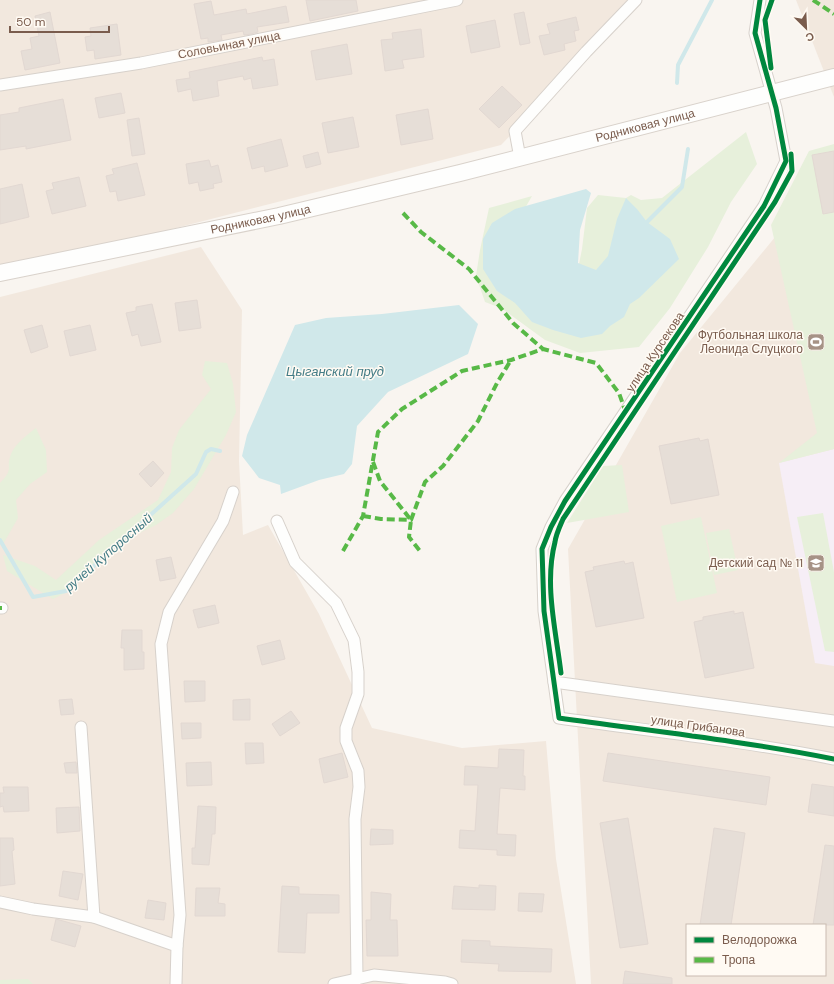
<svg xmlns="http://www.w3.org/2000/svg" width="834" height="984" font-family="'DM Sans',sans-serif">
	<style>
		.residential { fill: #f2e8de; fill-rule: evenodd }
		.education { fill: #f6eef6 }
		.green { fill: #e7f0db }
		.water { fill: #d0e8ea }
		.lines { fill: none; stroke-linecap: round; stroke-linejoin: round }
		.stream { stroke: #d0e8ea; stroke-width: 4 }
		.building { fill: #e6ded7; stroke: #e2d8d2 }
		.street-casing { stroke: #d7d1cb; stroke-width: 13 }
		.secondary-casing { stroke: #d9d2cb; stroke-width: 18 }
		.street { stroke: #fefefd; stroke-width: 11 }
		.secondary { stroke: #fefefd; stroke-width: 16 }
		.quiet { stroke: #58b947; stroke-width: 4; stroke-dasharray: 8 4; stroke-linecap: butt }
		.cycleway-casing { stroke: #fffaf3; stroke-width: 8 }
		.cycleway { stroke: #00873e; stroke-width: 5 }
		.labels { text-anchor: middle; stroke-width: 3; stroke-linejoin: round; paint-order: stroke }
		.street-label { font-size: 12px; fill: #7a5c4d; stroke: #fffaf3 }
		.poi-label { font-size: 12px; fill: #7a5c4d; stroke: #fffaf3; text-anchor: end }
		.water-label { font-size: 13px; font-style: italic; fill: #437c86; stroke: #fffaf3 }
	</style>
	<rect width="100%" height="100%" fill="#f9f5f0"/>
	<g class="residential">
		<polygon points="0,0 642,0 501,145 0,273"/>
		<polygon points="796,0 834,0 834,97"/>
		<path d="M834 165V984H591L568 549 680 353ZM687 925H825V975H687Z"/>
		<polygon points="201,247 242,310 239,461 243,535 268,525 319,614 372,728 462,748 546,741 556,859 576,984 0,984 0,297"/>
	</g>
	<polygon class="education" points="834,449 834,666 815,663 779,463"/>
	<g class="green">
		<polygon points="746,132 757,164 731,202 708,247 670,308 639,347 580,353 545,340 501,308 485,302 476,276 480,250 489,208 532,196 513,229 578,269 582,249 587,208 598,195 626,198 631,195 641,200 662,198"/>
		<polygon points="834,144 834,449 779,463 817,433 771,225 809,151"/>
		<polygon points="205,361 227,363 233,384 236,412 226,435 194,489 173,513 156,525 129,538 107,551 96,566 79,577 69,591 53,599 7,571 3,555 35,566 56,580 99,540 158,500 171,472 172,448 179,430 211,389 202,375"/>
		<path d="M36 428 46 450 47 472 30 484 16 500 18 518 2 546 0 542V483C15 468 5 469 11 454 15 444 28 434 36 428Z"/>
		<polygon points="622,465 629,512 567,523 603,466"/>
		<polygon points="823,513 834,572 834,652 825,651 797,517"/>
		<polygon points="701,517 717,593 677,602 661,526"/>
		<polygon points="729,529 738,570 714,575 706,533"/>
		<polygon points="28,979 33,984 0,984 0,980"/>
	</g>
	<g class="water">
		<polygon points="586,189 591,193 580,230 578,263 596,270 608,256 617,219 626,198 637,209 647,222 670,239 679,259 639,298 630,304 624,317 610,326 602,334 581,338 553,330 532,322 515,303 497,291 483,269 483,239 492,223 515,209"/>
		<polygon points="459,305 478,324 468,354 388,392 357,426 352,464 344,474 319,480 281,494 280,485 259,478 242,456 247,435 295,325 326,318 382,314"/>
	</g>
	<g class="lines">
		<g class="stream">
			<polyline points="677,83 678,65 712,0"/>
			<polyline points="647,222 682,187 688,149"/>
			<polyline points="0,540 33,597 66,591 196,474 206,452 211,449 220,451"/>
		</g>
	</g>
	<g class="building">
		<polygon points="306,0 356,0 358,11 310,21"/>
		<polygon points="211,1 214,15 246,9 247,14 286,6 289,22 257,27 258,32 251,34 244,35 243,31 221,35 222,40 208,42 208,38 201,39 194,4"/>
		<polygon points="50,12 60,63 25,70 21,51 32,49 30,38 39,36 35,16"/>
		<polygon points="524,12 530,43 520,45 514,14"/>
		<polygon points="576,17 579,30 574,31 576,41 564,44 565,50 544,55 539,36 550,34 547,24"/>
		<polygon points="495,20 500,47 471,53 466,26"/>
		<polygon points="117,24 121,55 95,59 94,50 87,51 85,37 91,36 90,28"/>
		<polygon points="421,29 424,57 402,60 404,68 385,71 381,40 393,39 392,33"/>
		<polygon points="347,44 352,74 316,80 311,51"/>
		<polygon points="262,57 263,61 274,59 278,85 253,89 251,78 244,80 243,76 217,81 219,96 193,101 191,89 178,92 176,80 190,78 189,72"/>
		<polygon points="502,86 522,105 499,128 479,109"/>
		<polygon points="121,93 125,113 99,118 95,98"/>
		<polygon points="63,99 71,140 26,149 26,146 0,150 0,115 19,112 19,108"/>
		<polygon points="428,109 433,139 401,145 396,115"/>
		<polygon points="353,117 359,147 328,153 322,123"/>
		<polygon points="139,118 145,154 132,156 127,120"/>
		<polygon points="281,139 288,166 265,172 264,166 252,169 247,148"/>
		<polygon points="834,151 834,212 823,214 812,155"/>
		<polygon points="318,152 321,164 306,168 303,156"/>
		<polygon points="209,160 211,167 218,165 222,182 213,184 214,188 200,191 198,182 189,184 186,164"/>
		<polygon points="137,163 145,195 118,201 116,191 110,192 106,176 114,174 112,169"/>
		<polygon points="79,177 86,206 52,214 46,191 54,189 52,183"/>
		<polygon points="22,184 29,217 0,224 0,189"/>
		<polygon points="197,300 201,328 179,331 175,303"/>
		<polygon points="152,304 161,342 141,346 138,334 132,336 126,313 136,311 136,307"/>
		<polygon points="42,325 48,347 31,353 24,330"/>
		<polygon points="90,325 96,350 70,356 64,331"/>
		<polygon points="699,438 700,441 708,439 719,495 671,504 659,446"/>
		<polygon points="153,461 164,473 151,487 139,474"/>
		<polygon points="171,557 176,578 160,581 156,560"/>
		<polygon points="624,561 625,564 633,562 644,618 596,627 585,572 594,570 593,567"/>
		<polygon points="215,605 219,623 198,628 193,610"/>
		<polygon points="734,611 734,614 743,612 754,668 705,678 694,622 703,620 703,617"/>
		<polygon points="122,630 142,630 142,652 144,652 144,669 124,670 124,648 121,648"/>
		<polygon points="280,640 285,659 262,665 257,646"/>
		<polygon points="184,681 205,681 205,701 185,702"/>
		<polygon points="72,699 74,714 61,715 59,700"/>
		<polygon points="250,699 250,720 233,720 233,700"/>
		<polygon points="291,711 300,723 280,736 272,724"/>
		<polygon points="181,723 201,723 201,738 182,739"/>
		<polygon points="245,743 263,743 264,763 246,764"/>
		<polygon points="499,749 524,750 523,776 525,776 525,790 500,788 497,834 516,835 515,856 497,855 497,850 459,848 460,830 475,831 478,785 464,785 465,766 498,768"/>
		<polygon points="342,753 348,777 324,783 319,759"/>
		<polygon points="608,753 770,777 766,805 603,781"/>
		<polygon points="76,762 77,773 66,773 64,763"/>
		<polygon points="211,762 212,785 187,786 186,763"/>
		<polygon points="812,784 834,787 834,816 808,812"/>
		<polygon points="3,787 28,787 29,811 4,812 3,806 0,807 0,793 4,793"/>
		<polygon points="198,806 216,807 215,834 212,834 209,865 192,864 192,848 195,848"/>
		<polygon points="79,807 80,831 57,833 56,808"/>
		<polygon points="628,818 648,944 620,948 600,823"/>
		<polygon points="714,828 745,833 731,925 700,925"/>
		<polygon points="371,829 393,830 393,844 370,845"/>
		<polygon points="0,838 13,838 14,850 12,851 15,884 0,886"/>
		<polygon points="825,845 834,846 834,925 813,925"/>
		<polygon points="63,871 83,874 78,900 59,896"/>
		<polygon points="479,885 496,886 495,910 452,909 454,886 479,888"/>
		<polygon points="282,886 299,887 299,894 339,895 339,913 307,913 305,953 278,952"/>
		<polygon points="196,888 220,888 218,903 225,904 225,916 195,916"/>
		<polygon points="371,892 391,894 390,920 397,920 398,956 367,956 366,920 371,920"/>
		<polygon points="519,893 544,894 542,912 518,911"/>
		<polygon points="148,900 166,903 164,920 145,918"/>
		<polygon points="56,919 81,926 75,947 51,940"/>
		<polygon points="462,940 490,941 490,946 552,949 551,972 498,971 499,964 461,962"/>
		<polygon points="625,971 672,978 672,984 623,984"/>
	</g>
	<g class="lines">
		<defs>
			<g id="street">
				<path d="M760 0 755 33 776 108 786 161 764 206 565 501 551 527 542 549 544 611 559 718C651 731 743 741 834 759"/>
				<polyline points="0,85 141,63 457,0"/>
				<polyline points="520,158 515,131 586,52 636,0"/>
				<polyline points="277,521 295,562 336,603 354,640 358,672 358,694 346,728 346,741 358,771 359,787 355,819 357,979"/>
				<polyline points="0,608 2,608"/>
				<polyline points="554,682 834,721"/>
				<polyline points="81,727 94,917"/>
				<polyline points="0,902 33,909 94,917 177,946 176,984"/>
				<polyline points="177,946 180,915 161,644 169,612 223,521 233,492"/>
				<polyline points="334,984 374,975 445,982 452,984"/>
			</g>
			<g id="secondary">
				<path id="s1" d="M0 273 279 216 460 173 834 77"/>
			</g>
		</defs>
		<use href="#street" class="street-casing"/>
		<use href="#secondary" class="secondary-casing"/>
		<use href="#street" class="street"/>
		<use href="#secondary" class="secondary"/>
		<g class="quiet">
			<polyline points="813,0 834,14"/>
			<polyline points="403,213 421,232 469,269 513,323 543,349"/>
			<polyline points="373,462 380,481 411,520 409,537 420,551"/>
			<polyline points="363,516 381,519 411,520 425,482 443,466 478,421 497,383 511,360"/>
			<polyline points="343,551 363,516 378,432 402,409 462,371 511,360 543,349 596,363 619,393 626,413"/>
			<polyline points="0,608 2,608"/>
		</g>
		<defs>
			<g id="cycleway">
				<path d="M760 0 755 33 776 108 786 161 764 206 565 501 551 527 542 549 544 611 559 718C651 731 743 741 834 759"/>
				<polyline points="771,68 765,20 772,0"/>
				<path d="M561 673C556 631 544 584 555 542 556 534 560 526 563 519L775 202 792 171 791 154"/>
			</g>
		</defs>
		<use href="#cycleway" class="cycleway-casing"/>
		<use href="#cycleway" class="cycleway"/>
	</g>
	<defs>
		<symbol id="stadium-square" viewBox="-11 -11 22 22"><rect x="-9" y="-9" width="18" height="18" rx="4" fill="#a69286" stroke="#fffaf3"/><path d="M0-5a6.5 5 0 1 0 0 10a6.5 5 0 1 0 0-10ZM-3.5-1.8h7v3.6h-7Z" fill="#fff"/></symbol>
		<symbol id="school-square" viewBox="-11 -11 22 22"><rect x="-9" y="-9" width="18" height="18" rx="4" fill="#a69286" stroke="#fffaf3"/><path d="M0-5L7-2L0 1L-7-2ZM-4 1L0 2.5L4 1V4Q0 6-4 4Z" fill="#fff"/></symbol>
	</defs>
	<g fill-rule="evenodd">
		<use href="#stadium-square" x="806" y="332" width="20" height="20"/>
		<use href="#school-square" x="806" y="553" width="20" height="20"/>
	</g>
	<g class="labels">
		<g class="street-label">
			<text transform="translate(229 45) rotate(-11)" y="4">Соловьиная улица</text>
			<text dy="4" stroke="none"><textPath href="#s1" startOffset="662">Родниковая улица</textPath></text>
			<text dy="4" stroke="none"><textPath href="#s1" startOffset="266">Родниковая улица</textPath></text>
			<text transform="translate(655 352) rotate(-56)" y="4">улица Курсекова</text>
			<text transform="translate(698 726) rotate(8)" y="4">улица Грибанова</text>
		</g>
		<g class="poi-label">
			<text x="803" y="339">Футбольная школа<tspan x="803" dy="14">Леонида Слуцкого</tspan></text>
			<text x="803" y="567">Детский сад № 11</text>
		</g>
		<g class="water-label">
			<text x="335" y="376">Цыганский пруд</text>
			<text transform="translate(108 552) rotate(-41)" y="5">ручей Купоросный</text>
		</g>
	</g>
	<rect x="686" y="924" width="140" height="52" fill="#fffaf3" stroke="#cabbb1"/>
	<rect x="694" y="937" width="20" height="6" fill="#00873e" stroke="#cabbb1"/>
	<text x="722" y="944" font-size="12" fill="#7a5c4d">Велодорожка</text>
	<rect x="694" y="957" width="20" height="6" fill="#58b947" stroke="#cabbb1"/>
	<text x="722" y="964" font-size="12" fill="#7a5c4d">Тропа</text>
	<g transform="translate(806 28) rotate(156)" stroke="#fffaf3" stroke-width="3" paint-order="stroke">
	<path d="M0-3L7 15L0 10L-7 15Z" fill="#7a5c4d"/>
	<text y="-6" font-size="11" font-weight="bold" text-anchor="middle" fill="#7a5c4d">С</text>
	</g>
	<path d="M10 26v6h99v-6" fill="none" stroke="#7a5c4d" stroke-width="2"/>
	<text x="16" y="26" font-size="12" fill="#7a5c4d" stroke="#fffaf3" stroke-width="3" paint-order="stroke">50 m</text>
</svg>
